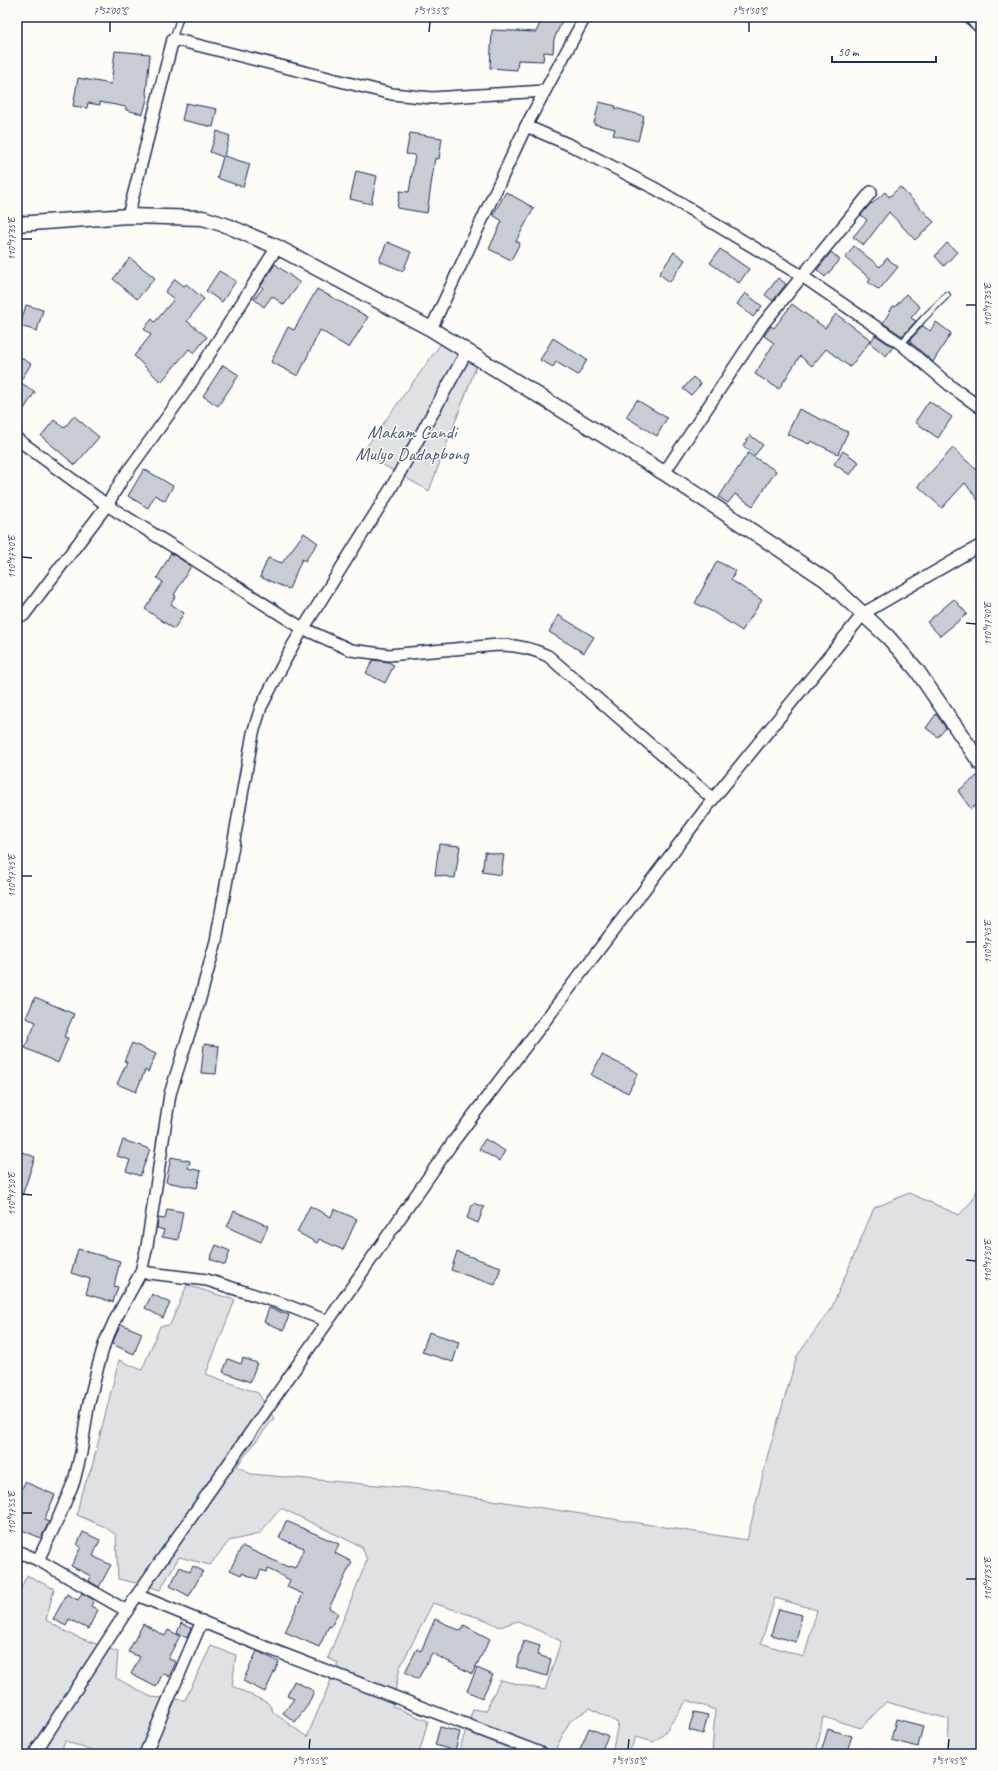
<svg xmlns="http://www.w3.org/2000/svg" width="998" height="1771" font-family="Caveat,sans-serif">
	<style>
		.green { fill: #e0e1e3; stroke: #7e88a0; fill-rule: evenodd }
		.building { fill: #c9ccd3; stroke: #1b2f5e }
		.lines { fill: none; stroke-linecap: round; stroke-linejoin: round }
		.service-casing { stroke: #1b2f5e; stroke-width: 8 }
		.minor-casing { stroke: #1b2f5e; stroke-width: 14 }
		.tertiary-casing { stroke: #1b2f5e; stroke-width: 17 }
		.service { stroke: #fdfcf7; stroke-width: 5.5 }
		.minor { stroke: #fdfcf7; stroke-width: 11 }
		.tertiary { stroke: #fdfcf7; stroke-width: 14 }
		.ticks { fill: none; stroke: #1b2f5e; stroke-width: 1.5 }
		.labels { text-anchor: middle; stroke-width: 3; stroke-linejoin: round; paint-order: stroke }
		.park-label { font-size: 19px; fill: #4c5c7f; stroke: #fdfcf7 }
		.neatline { fill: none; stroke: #1b2f5e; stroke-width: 1.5 }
		.ticks-label { font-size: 10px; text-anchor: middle; fill: #1b2f5e }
	</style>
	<rect width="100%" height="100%" fill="#fdfcf7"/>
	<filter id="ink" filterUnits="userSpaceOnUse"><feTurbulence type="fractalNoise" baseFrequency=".025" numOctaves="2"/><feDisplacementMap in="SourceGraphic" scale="8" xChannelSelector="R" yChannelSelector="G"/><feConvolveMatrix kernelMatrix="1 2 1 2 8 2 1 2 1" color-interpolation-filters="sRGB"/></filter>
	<g filter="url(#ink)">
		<g class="green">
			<polygon points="445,338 479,359 429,491 362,453"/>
			<path d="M981 1182V1754H948L949 1719 886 1702 861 1728 823 1717 816 1754H712L715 1710 687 1700 663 1735 653 1742 636 1737 628 1754H612L618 1723 590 1708 570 1721 553 1754H458L473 1709 486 1711 500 1680 545 1690 561 1641 518 1621 500 1627 486 1620 433 1603 400 1667 392 1706 428 1721 419 1754H100L65 1741 60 1754H17V1597L27 1575 54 1589 46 1620 70 1634 118 1652 116 1678 151 1697 185 1700 211 1646 236 1655 232 1686 268 1703 274 1713 307 1737 338 1663 328 1658 367 1560 362 1547 281 1508 259 1534 229 1541 210 1565 179 1557 160 1590 141 1584 118 1579 116 1535 105 1527 77 1515 81 1494 92 1467 119 1360 142 1370 160 1326 170 1325 187 1285 235 1300 206 1374 258 1393 274 1418 237 1466 251 1474 422 1489 747 1540 768 1454 797 1356 832 1307 874 1208 909 1193 959 1215 972 1201ZM775 1598 817 1610 804 1657 761 1643Z"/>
		</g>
		<g class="building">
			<polygon points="543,17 564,17 554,39 553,53 544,52 543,61 518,60 517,70 490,68 492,30 536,32"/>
			<polygon points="115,51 150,54 146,94 148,95 143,114 126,110 126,107 100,102 100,105 88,103 87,108 73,106 78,78 111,84"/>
			<polygon points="599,102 616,106 615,108 644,116 638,141 613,135 615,129 594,124"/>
			<polygon points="186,103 217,109 213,127 182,120"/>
			<polygon points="217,131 230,136 224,156 250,164 243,187 217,178 223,157 210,152"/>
			<polygon points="410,133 442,138 439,159 435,158 427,213 397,208 400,191 409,192 415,155 406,154"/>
			<polygon points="356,171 377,176 371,204 350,199"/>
			<polygon points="900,187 934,222 915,240 889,212 864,245 853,237 867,220 861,215 871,203 872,204 885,192 889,197"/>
			<polygon points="506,192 534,208 516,241 520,243 511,260 489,249 502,221 493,215"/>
			<polygon points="387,242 411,252 403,271 379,261"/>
			<polygon points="947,243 957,252 944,266 935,256"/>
			<polygon points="854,246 880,267 887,258 898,267 879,290 868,282 871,279 845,258"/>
			<polygon points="720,249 749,269 739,283 710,263"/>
			<polygon points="674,252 685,260 670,282 659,274"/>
			<polygon points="831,252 840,260 825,277 817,270"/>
			<polygon points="130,258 155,278 137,299 113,279"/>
			<polygon points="275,264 300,283 284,305 272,296 264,307 254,299 263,288 261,286"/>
			<polygon points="219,271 236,281 222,302 206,291"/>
			<polygon points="778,278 786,284 773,301 765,295"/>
			<polygon points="175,279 184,286 186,284 204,299 187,321 207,337 194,353 189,349 161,382 134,356 151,335 144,329 152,319 155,322 174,299 165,292"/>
			<polygon points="317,289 368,317 349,348 320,330 298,376 271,362 288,327 294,330"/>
			<polygon points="745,293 762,306 753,317 737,304"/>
			<polygon points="906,294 920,307 911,318 916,321 902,336 883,323 893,306 895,307"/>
			<polygon points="792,304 825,328 836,314 871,340 850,367 826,349 812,366 800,356 779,389 755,374 774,343 764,336 771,326 774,328"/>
			<polygon points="26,305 43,310 37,331 20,326"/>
			<polygon points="936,322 951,333 933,362 909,341 923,326 930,331"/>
			<polygon points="875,335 893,347 886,356 870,343"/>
			<polygon points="553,338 587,360 578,375 556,362 553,367 540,360"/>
			<polygon points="17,355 31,364 20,382 35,392 24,409 17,405"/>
			<polygon points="223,365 239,375 218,406 203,396"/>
			<polygon points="693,377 701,384 691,395 683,389"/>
			<polygon points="637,400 667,418 657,436 626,417"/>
			<polygon points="929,401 952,417 938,438 915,422"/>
			<polygon points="799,409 848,432 838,454 811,441 809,444 787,434"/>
			<polygon points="74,416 99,437 75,465 41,436 54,420 64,428"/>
			<polygon points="750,435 763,445 755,455 743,446"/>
			<polygon points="953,448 981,474 981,504 965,483 942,508 918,486"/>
			<polygon points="843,451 859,462 850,475 834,464"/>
			<polygon points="748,453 776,471 753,506 735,494 728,503 719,497"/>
			<polygon points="144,469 173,486 165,501 155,495 148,508 128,496"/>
			<polygon points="304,533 318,543 305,561 302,559 289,589 260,577 268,558 282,563"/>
			<polygon points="171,553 191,566 174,595 176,596 171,604 184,613 174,629 145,609 163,582 157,578"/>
			<polygon points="717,561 736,571 731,580 762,600 742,631 713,612 695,603"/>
			<polygon points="954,599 967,614 940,636 927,622"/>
			<polygon points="558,615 594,637 584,653 549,632"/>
			<polygon points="373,660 388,662 394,665 385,683 366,673"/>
			<polygon points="936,714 946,728 938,737 926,728"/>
			<polygon points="981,773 981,801 971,809 958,791"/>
			<polygon points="439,844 460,846 455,878 435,875"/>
			<polygon points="485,852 504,855 501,875 482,872"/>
			<polygon points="35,997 74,1014 64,1037 68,1038 58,1063 25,1048 36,1022 26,1018"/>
			<polygon points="132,1043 156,1054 148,1072 145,1070 136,1092 117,1084 127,1062 124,1061"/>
			<polygon points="204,1044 219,1046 216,1074 201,1073"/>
			<polygon points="602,1055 638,1073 628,1093 591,1075"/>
			<polygon points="485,1139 505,1151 499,1161 479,1149"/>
			<polygon points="123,1140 150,1149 140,1176 126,1171 130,1160 117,1156"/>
			<polygon points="17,1150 35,1157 19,1205 17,1205"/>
			<polygon points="171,1157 190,1161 188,1168 201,1171 197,1188 166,1182"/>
			<polygon points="473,1203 484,1207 478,1223 467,1218"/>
			<polygon points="310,1206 331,1217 334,1209 357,1219 343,1250 319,1239 317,1243 297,1232"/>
			<polygon points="167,1209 183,1212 178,1240 162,1237 164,1230 157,1228 158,1218 165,1219"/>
			<polygon points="234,1211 268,1226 261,1242 227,1227"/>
			<polygon points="216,1245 230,1251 225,1265 210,1259"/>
			<polygon points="78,1249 120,1261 114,1286 118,1287 113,1302 86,1294 90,1279 71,1273"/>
			<polygon points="457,1252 501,1267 495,1285 451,1270"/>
			<polygon points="152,1294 170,1303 163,1318 145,1308"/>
			<polygon points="269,1308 289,1315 284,1330 264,1322"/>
			<polygon points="121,1324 142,1333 134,1354 112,1344"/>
			<polygon points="429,1332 459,1342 453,1362 422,1352"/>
			<polygon points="243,1358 257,1363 250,1382 223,1372 228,1359 241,1364"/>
			<polygon points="25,1482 55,1495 44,1520 49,1522 41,1538 17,1528 17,1499"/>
			<polygon points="286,1521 339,1544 335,1553 352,1562 329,1608 338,1613 331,1627 329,1626 319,1647 285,1632 303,1594 287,1587 290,1580 268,1569 266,1572 261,1570 257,1579 242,1573 241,1575 230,1570 242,1546 288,1567 289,1566 295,1568 304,1548 279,1538"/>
			<polygon points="83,1532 100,1540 93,1556 111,1565 99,1587 89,1581 91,1576 71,1566 81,1547 77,1545"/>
			<polygon points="193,1566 203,1571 189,1596 170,1586 180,1567 190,1572"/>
			<polygon points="82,1593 94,1600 91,1606 98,1610 88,1629 69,1619 66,1626 53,1619 67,1594 78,1600"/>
			<polygon points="779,1609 802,1615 796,1642 771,1635"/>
			<polygon points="435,1619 461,1631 464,1625 490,1639 472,1674 432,1653 418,1679 405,1672 417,1649 421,1651"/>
			<polygon points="181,1623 191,1628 187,1638 177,1633"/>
			<polygon points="143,1624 165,1636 168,1630 180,1636 168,1658 176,1662 169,1677 163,1673 156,1687 131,1674 140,1657 128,1652"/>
			<polygon points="524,1641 540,1646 537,1655 551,1659 547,1676 516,1667"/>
			<polygon points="257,1651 279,1662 265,1692 243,1681"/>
			<polygon points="477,1668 493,1675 482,1698 467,1691"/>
			<polygon points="294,1681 314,1691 308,1705 295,1722 283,1713 294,1699 287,1696"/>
			<polygon points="694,1712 708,1715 703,1734 689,1730"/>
			<polygon points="896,1719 923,1726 918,1747 891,1740"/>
			<polygon points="440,1727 460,1732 455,1751 435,1745"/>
			<polygon points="589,1728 608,1736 600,1754 578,1754"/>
			<polygon points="828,1729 852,1736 846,1754 827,1754 821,1752"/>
		</g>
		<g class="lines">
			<defs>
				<g id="service">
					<polyline points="173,39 180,17"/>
					<polyline points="901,344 923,319 947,295"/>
				</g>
				<g id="minor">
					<polyline points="969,17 981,28"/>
					<polyline points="526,126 572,146 656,189 802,276 901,344 953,388 981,408"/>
					<polyline points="128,216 173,39 392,94 432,98 545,91"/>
					<polyline points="431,329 526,126 585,17"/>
					<path d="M17 439 107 505 190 557 302 628 351 650 389 655 498 645C517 645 531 648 548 656L713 799"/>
					<polyline points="664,473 763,324 871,192"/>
					<polyline points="17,611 24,615 107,505 123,478 188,388 277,247"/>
					<polyline points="141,1272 207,1280 283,1304 327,1321"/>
					<polyline points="17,1551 38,1560 127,1611"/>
					<polyline points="38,1560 58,1519 74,1481 81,1453 88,1407 98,1366 105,1342 115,1320 141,1272 147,1246 170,1094 199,1002 216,941 253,733 261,707 293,645 390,490 467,351"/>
					<polyline points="137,1595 247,1640 543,1754"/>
					<polyline points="34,1754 137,1595 453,1142 713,799 864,613 981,545"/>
					<polyline points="145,1754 202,1621"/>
				</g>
				<polyline id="tertiary" points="17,224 128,216 203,218 228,226 277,247 431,329 664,473 826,580 888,637 916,669 981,764"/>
			</defs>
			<use href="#service" class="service-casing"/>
			<use href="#minor" class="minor-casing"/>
			<use href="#tertiary" class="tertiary-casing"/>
			<use href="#service" class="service"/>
			<use href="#minor" class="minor"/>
			<use href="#tertiary" class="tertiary"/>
		</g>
	</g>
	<path class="ticks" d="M110 32V22M429 32 430 22M749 32V22M22 239H32M966 305H976M22 557 32 558M966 623 976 624M22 876H32M966 942H976M22 1194 32 1195M966 1260 976 1261M22 1513H32M966 1579H976M309 1749 310 1739M628 1749 629 1739M948 1749 949 1739"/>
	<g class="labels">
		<g class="park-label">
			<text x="412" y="438">Makam Candi<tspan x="412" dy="22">Mulyo Dadapbong</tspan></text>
		</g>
	</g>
	<rect width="998" height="1771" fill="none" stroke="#fdfcf7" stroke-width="44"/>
	<path d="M832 56v6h104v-6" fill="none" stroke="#1b2f5e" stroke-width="2"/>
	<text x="838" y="56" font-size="12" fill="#1b2f5e" stroke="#fdfcf7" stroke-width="3" paint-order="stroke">50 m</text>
	<rect x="22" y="22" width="954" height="1727" class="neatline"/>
	<g class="ticks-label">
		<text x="110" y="14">7°52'00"S</text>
		<text x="430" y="14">7°51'55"S</text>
		<text x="749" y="14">7°51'50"S</text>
		<text transform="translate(11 239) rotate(-90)" y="4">110°17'35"E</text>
		<text transform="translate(987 305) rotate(-90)" y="4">110°17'35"E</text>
		<text transform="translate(11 557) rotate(-90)" y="4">110°17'40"E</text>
		<text transform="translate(987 624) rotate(-90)" y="4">110°17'40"E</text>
		<text transform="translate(11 876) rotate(-90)" y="4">110°17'45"E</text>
		<text transform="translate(987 942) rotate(-90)" y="4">110°17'45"E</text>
		<text transform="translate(11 1194) rotate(-90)" y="4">110°17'50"E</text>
		<text transform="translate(987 1261) rotate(-90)" y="4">110°17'50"E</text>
		<text transform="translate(11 1513) rotate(-90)" y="4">110°17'55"E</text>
		<text transform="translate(987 1579) rotate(-90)" y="4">110°17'55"E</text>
		<text x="309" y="1764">7°51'55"S</text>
		<text x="628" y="1764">7°51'50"S</text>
		<text x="948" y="1764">7°51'45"S</text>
	</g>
</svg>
